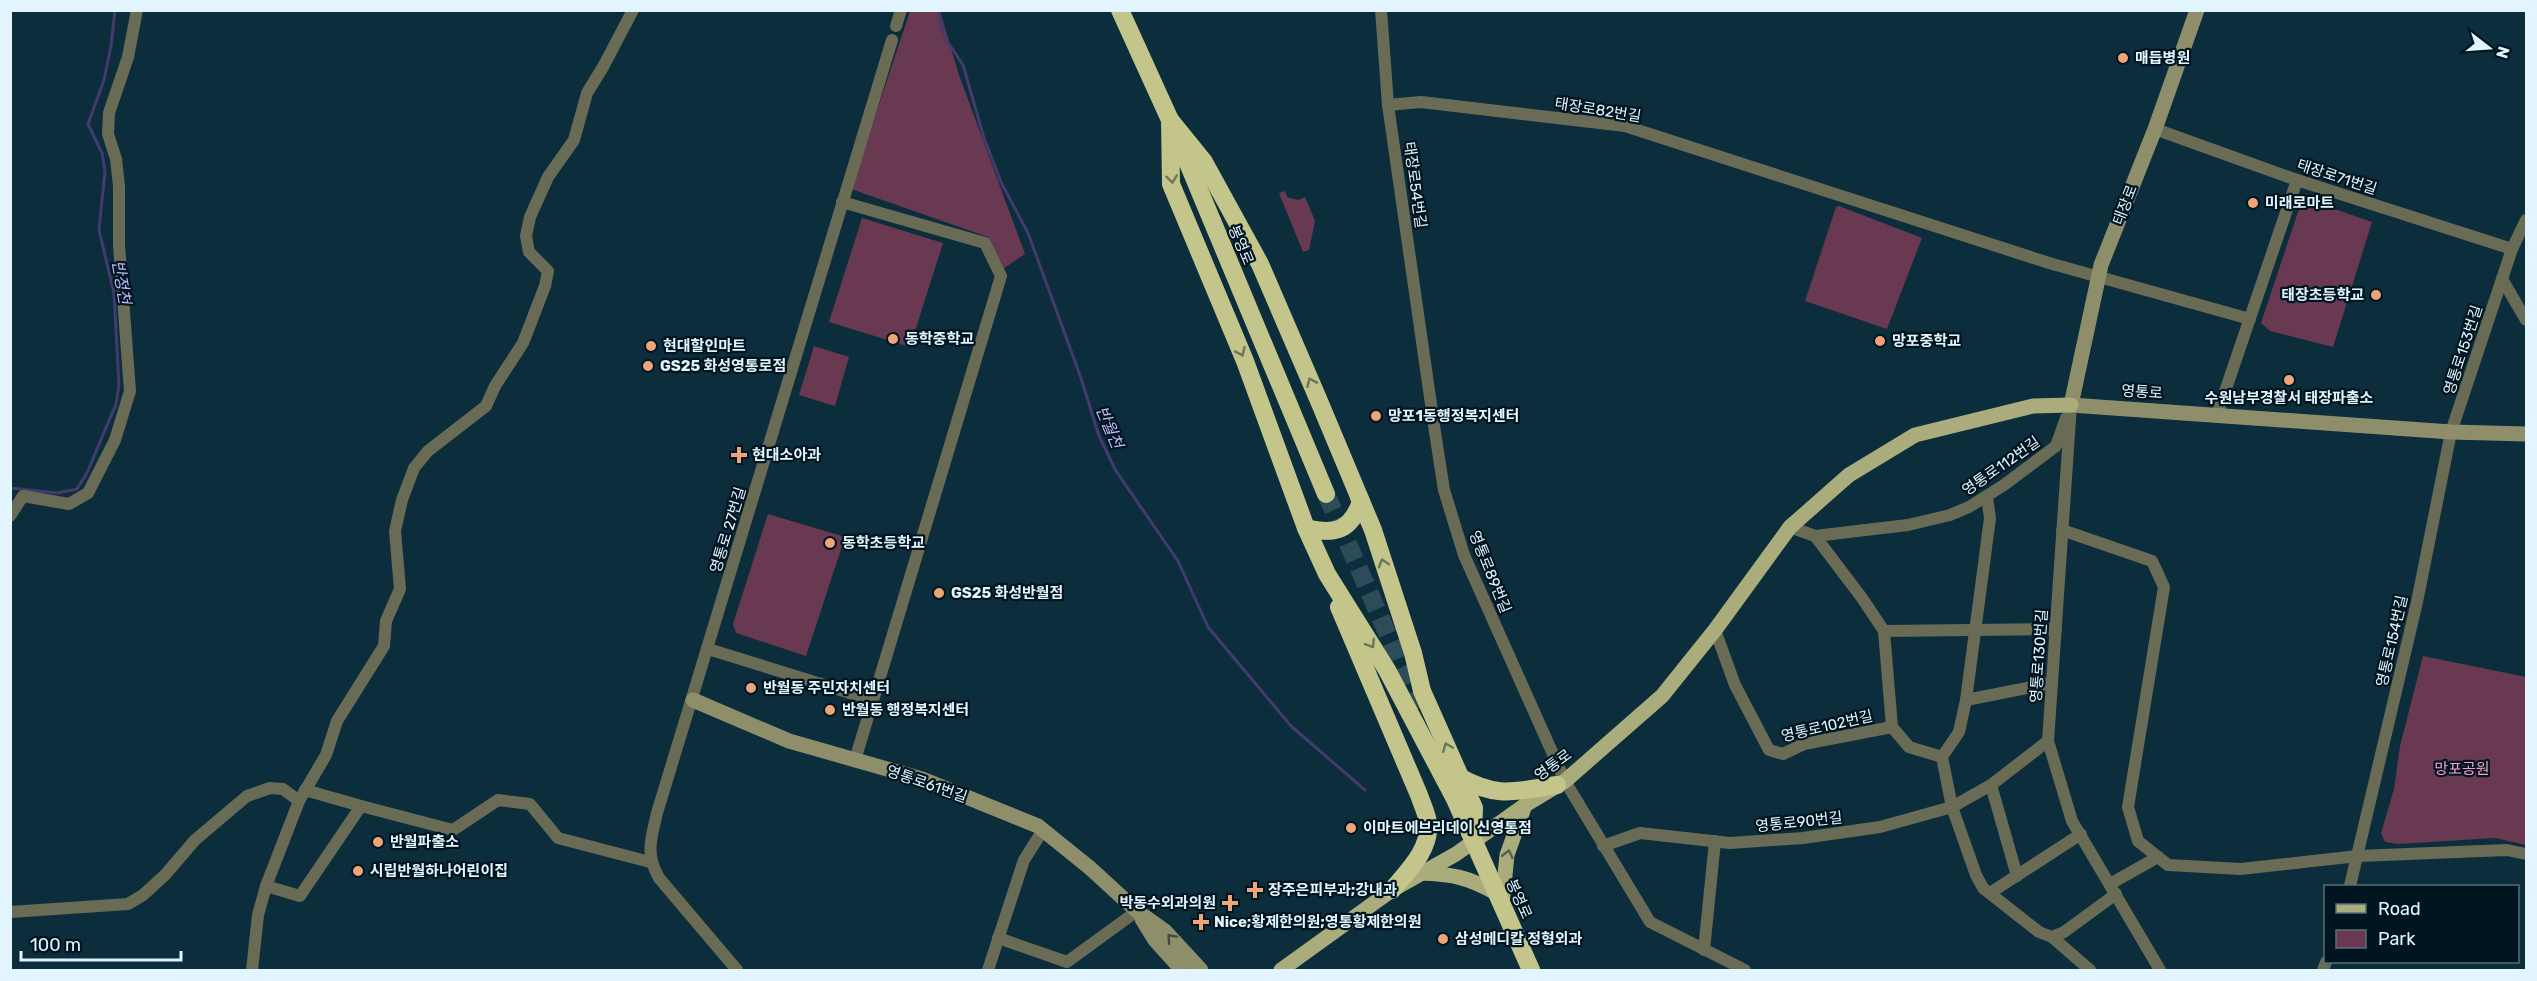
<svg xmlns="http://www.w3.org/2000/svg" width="2537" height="981" font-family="Rubik,'Noto Sans KR',sans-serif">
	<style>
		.green { fill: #683950 }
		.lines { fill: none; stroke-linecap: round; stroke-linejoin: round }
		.stream { stroke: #433a6d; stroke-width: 3 }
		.highway-tunnel { stroke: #2c4c59; stroke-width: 18; stroke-dasharray: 18 9; stroke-linecap: butt }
		.street { stroke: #6a6b54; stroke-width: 12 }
		.secondary { stroke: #8e8f6a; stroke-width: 15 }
		.primary { stroke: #aaac7c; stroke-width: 15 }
		.highway { stroke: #c3c58b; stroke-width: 18 }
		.oneway { stroke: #6b765b }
		.oneway2 { stroke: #55604e }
		.oneway3 { stroke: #404c41 }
		.poi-dot { fill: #efa378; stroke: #001520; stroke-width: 2 }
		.labels { text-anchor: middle; stroke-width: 4.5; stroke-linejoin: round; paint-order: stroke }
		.poi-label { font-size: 15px; font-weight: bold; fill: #e2f4fd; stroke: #001520; text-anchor: start }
		.street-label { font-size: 15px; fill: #e2f4fd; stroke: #001520 }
		.park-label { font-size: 15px; fill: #f7a0c9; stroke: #001520 }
		.water-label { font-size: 16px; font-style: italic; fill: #c3bbfc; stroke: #001520 }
	</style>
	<rect width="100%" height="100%" fill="#0c2e3c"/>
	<g class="green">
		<polygon points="910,11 940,11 959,75 1025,254 1004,268 988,237 851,189"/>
		<polygon points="1285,191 1287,197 1298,200 1305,197 1315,221 1309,250 1303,252 1279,193"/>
		<polygon points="2306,199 2372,222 2333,347 2270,331 2261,323 2298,212"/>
		<polygon points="1839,206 1922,238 1887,329 1805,301 1836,207"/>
		<polygon points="862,218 943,243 910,347 829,322"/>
		<polygon points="814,346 849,357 835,406 799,395"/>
		<polygon points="768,514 845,537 806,656 736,633 733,624"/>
		<polygon points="2423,656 2526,677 2526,845 2495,838 2398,844 2385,842 2381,833 2394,789 2400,746"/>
	</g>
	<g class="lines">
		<g class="stream">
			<polyline points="938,10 945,38 963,65 984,138 1001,182 1028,233 1081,378 1099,436 1116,471 1178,561 1208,627 1291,726 1365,790"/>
			<polyline points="10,488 57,493 77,489 87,473 116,404 119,385 114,293 99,230 105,171 102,153 88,124 104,80 111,46 115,10"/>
		</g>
		<polyline class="highway-tunnel" points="1326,494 1422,712"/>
		<g class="street">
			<polyline points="1381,10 1388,105 1435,432 1444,490 1464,555 1565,781 1650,922 1745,970"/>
			<polyline points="896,26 901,10"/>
			<polyline points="1388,105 1421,102 1625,126 2049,263 2250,319"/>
			<polyline points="2155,129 2297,180 2512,249"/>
			<polyline points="842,202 985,243 1001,276 855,760"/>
			<polyline points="2502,279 2526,320"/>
			<polyline points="2071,405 2048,741 2072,821 2160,970"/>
			<polyline points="2217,415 2297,180"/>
			<polyline points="1987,497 1990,518 1966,700 1959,732 1942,757 1952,807 1976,875 1983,888 2039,932 2052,937 2064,932 2116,894"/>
			<polyline points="10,516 23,496 69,504 88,493 115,440 130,391 119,245 119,186 116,159 108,134 109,113 128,57 137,10"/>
			<polyline points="1790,527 1815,536 1862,598 1884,631 1892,727"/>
			<polyline points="2062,530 2152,561 2164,587 2128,807 2138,841 2168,865 2241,869 2358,856 2507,850 2526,854"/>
			<polyline points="1815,536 1908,525 1950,515 1969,507 2004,485 2056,446 2066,418"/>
			<polyline points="1715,630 1735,685 1769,750 1783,754 1804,744 1892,727 1909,747 1942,757"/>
			<polyline points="1884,631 2056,629"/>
			<polyline points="708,649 873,700"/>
			<polyline points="1966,700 2052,683"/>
			<polyline points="1991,785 2017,876"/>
			<polyline points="305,790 361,806"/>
			<polyline points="1603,846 1640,833 1730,843 1803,838 1880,827 1952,807 1991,785 2048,741"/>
			<polyline points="2110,884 2158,857"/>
			<polyline points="266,886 300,896 361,806 453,830 498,800 530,804 558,838 650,862"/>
			<polyline points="2350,886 2417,602 2451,432 2512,249 2526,220"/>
			<polyline points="1990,893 2081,834"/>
			<polyline points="10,912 128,904 143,895 165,875 195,840 247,796 270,788 283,789 299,801"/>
			<polyline points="2052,937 2090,970"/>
			<polyline points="998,938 1067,962 1137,911"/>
			<polyline points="1704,950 1715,841"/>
			<polyline points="252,970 258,915 266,886 299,801 326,755 337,721 384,646 386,621 400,589 395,531 402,500 414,468 428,451 486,406 495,386 523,343 545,286 548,271 529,252 526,236 530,217 548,177 574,140 587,93 603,67 633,10"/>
			<path d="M737 970 659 878C645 853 651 840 657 813L892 40"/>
			<polyline points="988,970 1024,860 1043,830"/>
			<polyline points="2323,970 2326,962"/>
		</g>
		<g class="secondary">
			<polyline points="2197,10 2155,129 2101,265 2071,405 2451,432 2526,434"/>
			<polyline points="693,700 789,741 922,779 1038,826 1090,868 1137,911 1165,931 1201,970"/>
			<polyline points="1142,919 1155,940 1182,970"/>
		</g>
		<g class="primary">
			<path d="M1420 873C1452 874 1468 877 1496 893"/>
			<polyline points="1502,905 1507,855 1525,805"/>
			<polyline points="1281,970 1392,890 1456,854 1525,805 1565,781 1662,696 1715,630 1790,527 1849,475 1915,435 2033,406 2071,405"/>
		</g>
		<g class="highway">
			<polyline points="1120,10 1170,120 1326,494"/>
			<polyline points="1170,120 1171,184 1245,361 1306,528 1327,574 1387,670 1455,799 1531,970"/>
			<polyline points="1170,120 1204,162 1260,264 1319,401 1373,530 1413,653 1422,691 1474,808 1473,833"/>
			<path d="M1306 528C1335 535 1350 531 1361 502L1359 497"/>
			<path d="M1339 607 1419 795C1422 804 1427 814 1428 823 1431 849 1407 872 1392 890"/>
			<path d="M1459 777C1499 799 1515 791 1557 785"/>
		</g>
	</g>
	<defs><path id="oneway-chevron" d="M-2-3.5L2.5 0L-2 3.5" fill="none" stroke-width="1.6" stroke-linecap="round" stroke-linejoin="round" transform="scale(1.5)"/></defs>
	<g class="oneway">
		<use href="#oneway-chevron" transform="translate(1172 179) rotate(83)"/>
		<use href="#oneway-chevron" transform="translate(1241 352) rotate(66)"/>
		<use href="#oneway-chevron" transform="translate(1311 382) rotate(-114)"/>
		<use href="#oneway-chevron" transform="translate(1383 563) rotate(-107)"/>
		<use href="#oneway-chevron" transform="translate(1371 644) rotate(58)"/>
		<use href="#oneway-chevron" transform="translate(1447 747) rotate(-112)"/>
	</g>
	<use class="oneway2" href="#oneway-chevron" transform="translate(1508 854) rotate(-77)"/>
	<use class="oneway3" href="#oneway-chevron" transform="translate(1171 938) rotate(-133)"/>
	<g class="poi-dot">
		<circle cx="2123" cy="58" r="6"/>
		<circle cx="2253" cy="203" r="6"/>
		<circle cx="2376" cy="295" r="6"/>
		<circle cx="893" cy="339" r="6"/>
		<circle cx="1880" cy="341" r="6"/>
		<circle cx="651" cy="346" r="6"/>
		<circle cx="648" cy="366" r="6"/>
		<circle cx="2289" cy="380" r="6"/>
		<circle cx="1376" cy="416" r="6"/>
		<path d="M736 446h6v6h6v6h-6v6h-6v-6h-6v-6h6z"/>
		<circle cx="830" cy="543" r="6"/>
		<circle cx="939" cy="593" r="6"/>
		<circle cx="751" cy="688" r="6"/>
		<circle cx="830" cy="710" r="6"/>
		<circle cx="1351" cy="828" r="6"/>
		<circle cx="378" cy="842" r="6"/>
		<circle cx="358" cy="871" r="6"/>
		<path d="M1252 881h6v6h6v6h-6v6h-6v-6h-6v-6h6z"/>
		<path d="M1227 894h6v6h6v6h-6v6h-6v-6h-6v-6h6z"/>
		<path d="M1198 913h6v6h6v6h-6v6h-6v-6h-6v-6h6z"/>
		<circle cx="1443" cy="939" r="6"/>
	</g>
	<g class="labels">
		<g class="poi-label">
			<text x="2135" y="63">매듭병원</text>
			<text x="2265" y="208">미래로마트</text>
			<text x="2364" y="300" text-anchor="end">태장초등학교</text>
			<text x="905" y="344">동학중학교</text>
			<text x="1892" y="346">망포중학교</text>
			<text x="663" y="351">현대할인마트</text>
			<text x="660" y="371">GS25 화성영통로점</text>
			<text x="2289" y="403" text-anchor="middle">수원남부경찰서 태장파출소</text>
			<text x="1388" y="421">망포1동행정복지센터</text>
			<text x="752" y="460">현대소아과</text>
			<text x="842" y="548">동학초등학교</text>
			<text x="951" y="598">GS25 화성반월점</text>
			<text x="763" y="693">반월동 주민자치센터</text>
			<text x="842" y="715">반월동 행정복지센터</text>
			<text x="1363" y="833">이마트에브리데이 신영통점</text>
			<text x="390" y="847">반월파출소</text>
			<text x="370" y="876">시립반월하나어린이집</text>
			<text x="1268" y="895">장주은피부과;강내과</text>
			<text x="1216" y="908" text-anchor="end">박동수외과의원</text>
			<text x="1214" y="927">Nice;황제한의원;영통황제한의원</text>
			<text x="1455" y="944">삼성메디칼 정형외과</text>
		</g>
		<g class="street-label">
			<text transform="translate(1598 110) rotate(9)" y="5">태장로82번길</text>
			<text transform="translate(2337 177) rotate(18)" y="5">태장로71번길</text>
			<text transform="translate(1415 185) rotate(82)" y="5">태장로54번길</text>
			<text transform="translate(2125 205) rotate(-69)" y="5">태장로</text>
			<text transform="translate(1241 245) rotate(67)" y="5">봉영로</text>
			<text transform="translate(2463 350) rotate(-72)" y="5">영통로153번길</text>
			<text transform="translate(2142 392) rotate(4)" y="5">영통로</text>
			<text transform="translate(2001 466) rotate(-35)" y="5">영통로112번길</text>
			<text transform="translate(728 530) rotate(-73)" y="5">영통로 27번길</text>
			<text transform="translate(1490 572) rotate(68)" y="5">영통로89번길</text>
			<text transform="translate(2392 641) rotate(-77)" y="5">영통로154번길</text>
			<text transform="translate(2039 656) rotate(-86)" y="5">영통로130번길</text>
			<text transform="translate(1827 726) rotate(-13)" y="5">영통로102번길</text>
			<text transform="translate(1553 765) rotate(-36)" y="5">영통로</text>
			<text transform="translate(927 784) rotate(19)" y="5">영통로61번길</text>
			<text transform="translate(1799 822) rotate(-6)" y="5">영통로90번길</text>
			<text transform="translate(1519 899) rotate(66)" y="5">봉영로</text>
		</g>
		<g class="park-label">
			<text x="2462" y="774">망포공원</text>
		</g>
		<g class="water-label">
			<text transform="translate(122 282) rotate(80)" y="6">반정천</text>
			<text transform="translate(1110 427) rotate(67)" y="6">반월천</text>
		</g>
	</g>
	<rect width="2537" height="981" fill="none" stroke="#e2f4fd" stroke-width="24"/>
	<rect x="2324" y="885" width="195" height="78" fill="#001520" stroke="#5a6e78" stroke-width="1.5"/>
	<rect x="2336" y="904" width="30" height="9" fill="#aaac7c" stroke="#5a6e78" stroke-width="1.5"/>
	<text x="2378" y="915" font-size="18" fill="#e2f4fd">Road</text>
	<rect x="2336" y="930" width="30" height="18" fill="#683950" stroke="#5a6e78" stroke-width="1.5"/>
	<text x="2378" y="945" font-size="18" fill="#e2f4fd">Park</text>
	<g transform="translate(2489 48) rotate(107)" stroke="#001520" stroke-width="4.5" paint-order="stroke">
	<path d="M0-4.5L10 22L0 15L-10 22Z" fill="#e2f4fd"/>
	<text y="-9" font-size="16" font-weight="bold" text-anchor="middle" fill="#e2f4fd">N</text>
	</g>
	<path d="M21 951v9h160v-9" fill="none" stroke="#e2f4fd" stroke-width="3"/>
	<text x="30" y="951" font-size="18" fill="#e2f4fd" stroke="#001520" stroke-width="4.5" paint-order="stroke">100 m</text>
</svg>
